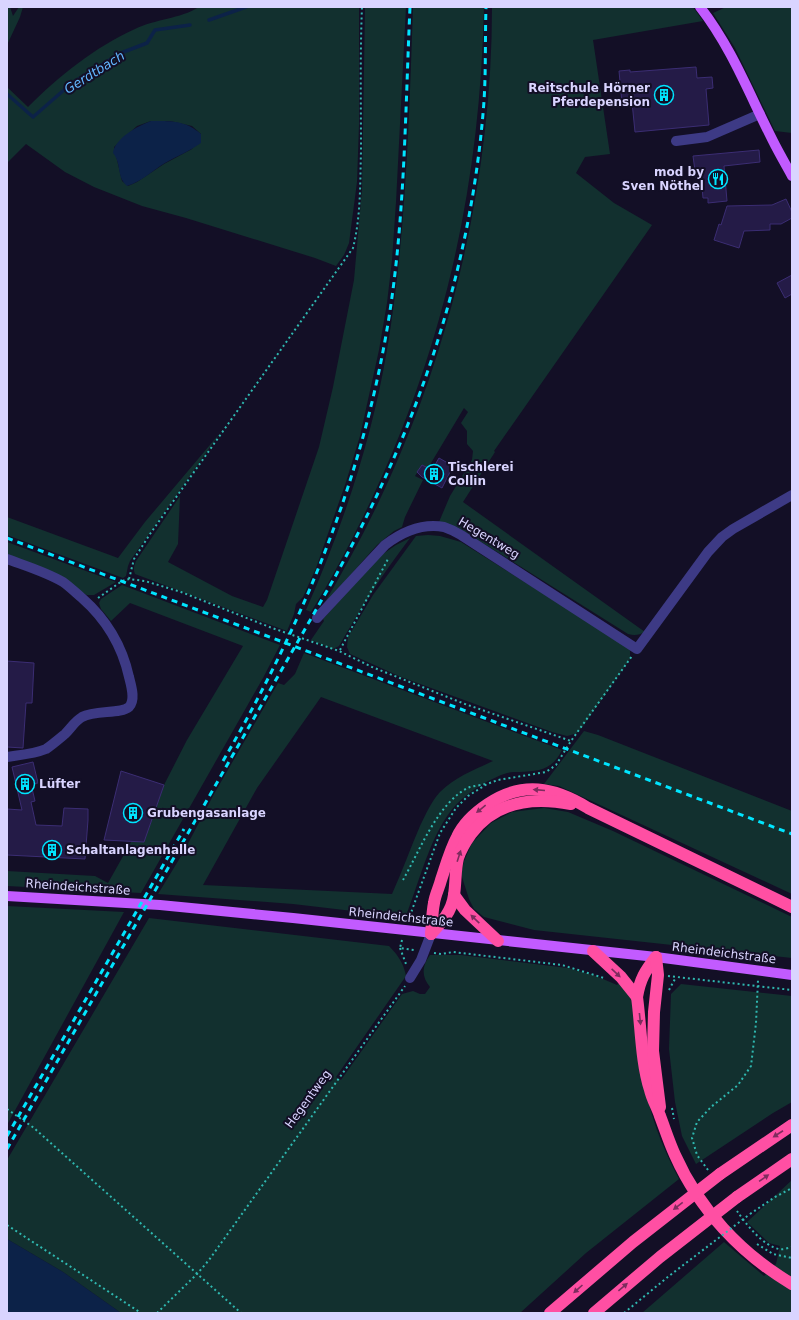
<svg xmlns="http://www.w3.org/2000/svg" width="799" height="1320" font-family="'DejaVu Sans',sans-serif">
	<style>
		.green { fill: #12302f; fill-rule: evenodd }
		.water { fill: #0c2248 }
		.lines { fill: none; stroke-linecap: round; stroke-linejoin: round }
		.stream { stroke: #0c2248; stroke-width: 3.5 }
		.building { fill: #241b47; stroke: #3b2d73 }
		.path { stroke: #2fb8b0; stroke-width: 2; stroke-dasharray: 2 3; stroke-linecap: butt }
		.minor { stroke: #3d3a85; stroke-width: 10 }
		.major { stroke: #c25bff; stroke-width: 10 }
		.highway { stroke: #ff4fa3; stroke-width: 12 }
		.rail { stroke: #00e5ff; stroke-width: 3; stroke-dasharray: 6 5; stroke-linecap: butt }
		.path-bridge { stroke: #2fb8b0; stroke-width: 2; stroke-dasharray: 2 3; stroke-linecap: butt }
		.highway-bridge { stroke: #ff4fa3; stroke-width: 12 }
		.oneway { fill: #7d2c5e }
		.labels { text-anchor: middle; stroke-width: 4; stroke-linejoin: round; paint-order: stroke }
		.poi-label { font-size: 12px; font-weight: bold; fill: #d9d4ff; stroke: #130f26; text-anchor: start }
		.street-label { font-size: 12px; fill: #d9d4ff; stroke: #130f26 }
		.water-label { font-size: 13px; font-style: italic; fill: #62b6ff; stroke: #130f26 }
	</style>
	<rect width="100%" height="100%" fill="#130f26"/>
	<g class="green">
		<polygon points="7,7 10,7 13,16 19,7 23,7 20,17 7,45"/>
		<path d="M199 7H359V125L357 182 349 243 344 255 336 266 315 258 186 218 142 206 94 187 65 172 26 144 7 163V87L28 107C59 76 95 47 135 29 155 19 180 19 199 7ZM151 121H170L192 126 201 134 192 149 164 164 137 182 128 186 122 181 114 147 137 126Z"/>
		<path d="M365 7H406L396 202 392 260 387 303 379 350 360 436 346 482 316 568 303 597 296 604 294 614 287 631 135 574C133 569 134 566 136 561L180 496 178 544 168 562 232 596 263 607 267 600 319 447 333 387 354 280 362 189Z"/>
		<path d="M413 7H484C480 188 443 354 363 517 347 549 330 582 311 612L306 610C343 526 372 439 387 350 406 237 409 121 413 7Z"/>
		<path d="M492 7H693L703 21 593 40 610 154 585 157 576 173 614 203 652 225 494 451 495 452 463 502 645 632C639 635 635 636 628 634L467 533 457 527 439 522 450 496 472 460 473 451 467 444V431L461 423 468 412 464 408 428 468 422 465 415 476 423 480 405 517 402 527 394 531 377 545 322 607C352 557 379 505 401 452 460 314 492 157 492 7Z"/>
		<polygon points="726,7 792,7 792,133 775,131 735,48 713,13"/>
		<polygon points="220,433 130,561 128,566 126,576 123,578 7,535 7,517 118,558 145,522"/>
		<polygon points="428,535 440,536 461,542 629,647 630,651 630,659 583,726 577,733 571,735 567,736 552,732 401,677 350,654 347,647 348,637 373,595 416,536"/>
		<path d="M410 538C384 572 360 609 339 646L333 649 311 640 324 621 323 619 380 556 396 545Z"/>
		<polygon points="7,542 116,582 94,595 87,595 7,554"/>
		<polygon points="122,585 280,645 263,678 141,893 7,886 7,871 95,876 108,883 131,842 144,842 164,785 187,740 243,646 130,603 111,621 101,609 99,603 101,599"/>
		<path d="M304 653 562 750C552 770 540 771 519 772 515 772 511 772 507 773 491 778 475 788 462 799 433 824 421 877 407 913L404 917 293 904 158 894 183 853 214 794 278 683 284 685 295 674ZM321 697 493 761C474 770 455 777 440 792 431 802 426 814 420 826 410 849 402 872 392 894L203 885 257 788Z"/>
		<polygon points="584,731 598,735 792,811 792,894 559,786 544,784"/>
		<polygon points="544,808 568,812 613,831 792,917 792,958 534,930 484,917 474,909 469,899 461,874 464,861 472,843 491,823 512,812"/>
		<polygon points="7,906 124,912 7,1125"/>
		<path d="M149 918 389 946C398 955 404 964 406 976L336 1077 341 1080 402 994 413 991 420 994H425L430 987C421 976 422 966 430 955H461L568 968 596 976 617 985 620 982 628 992 633 1002C637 1034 640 1068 648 1099 654 1127 666 1154 679 1179L586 1253 520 1313H121L63 1272 7 1239V1160Z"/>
		<polygon points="681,984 792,996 792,1102 773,1113 696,1164 682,1136 675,1102 669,1049 671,994"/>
		<polygon points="792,1180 792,1313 642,1313 724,1242 764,1276 776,1264 780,1246 769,1243 747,1222"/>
	</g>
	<g class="water">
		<path d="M151 121C171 121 185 120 201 134V143C190 151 177 156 165 163 152 171 142 181 127 186 116 176 122 164 113 153 115 138 138 126 151 121Z"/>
		<polygon points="7,1239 63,1272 121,1313 7,1313"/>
	</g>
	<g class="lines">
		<g class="stream">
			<polyline points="209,20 246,7"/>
			<polyline points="7,94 33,117 72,83 121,53 147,43 155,30 190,25"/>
		</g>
	</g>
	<g class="building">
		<polygon points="696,67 697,78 712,77 713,88 706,89 709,125 635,132 632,102 622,103 619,71 630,70 630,72"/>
		<polygon points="759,150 760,162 724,166 727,201 708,203 708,198 703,198 701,177 696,178 693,156"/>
		<polygon points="786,199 792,212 792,218 781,224 770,224 770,230 744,231 739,248 714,240 719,224 721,225 727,206 772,205"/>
		<polygon points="792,275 792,294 785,298 777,283"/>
		<polygon points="439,458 453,466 442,488 422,477 417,472 422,465 432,470"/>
		<polygon points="7,661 34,663 32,703 26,703 23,748 7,747"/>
		<polygon points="33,762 38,783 31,784 35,801 31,802 36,825 62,826 64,808 88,809 88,820 85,859 7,855 7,809 22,810 12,767"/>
		<polygon points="121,771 164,785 144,842 104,840"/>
	</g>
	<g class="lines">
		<g class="path">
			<path d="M129 579 134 559 150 534 353 248C361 216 360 183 361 151 361 103 360 55 362 7"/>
			<polyline points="98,598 122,581 129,579 145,581 181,592 272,628 339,651 372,667 465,704 571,741"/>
			<polyline points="340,650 388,559"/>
			<path d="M403 880C419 852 439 800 470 787 475 786 481 785 485 784"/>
			<polyline points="408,921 440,833 456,808 468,796 487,784 498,780 546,772 556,765 571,741 632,656"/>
			<polyline points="402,940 400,948 414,950"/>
			<polyline points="400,948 406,964"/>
			<polyline points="434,953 441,954 453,952 562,965 604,978"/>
			<polyline points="668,976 792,990"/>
			<polyline points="669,990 676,977"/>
			<polyline points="672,1108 674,1119"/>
			<polyline points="7,1109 34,1128 241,1313"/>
			<polyline points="708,1170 697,1155 692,1138 697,1122 711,1107 738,1085 751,1066 756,1023 758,980"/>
			<path d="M737 1211C746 1224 763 1246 779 1249 783 1250 788 1248 792 1247"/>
			<polyline points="750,1214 775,1197 792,1188"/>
			<polyline points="7,1225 141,1313"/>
			<polyline points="757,1244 773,1254 792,1258"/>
			<polyline points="157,1313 197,1274 209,1260 405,986"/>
		</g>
		<g class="minor">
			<polyline points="676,141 707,137 760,114"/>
			<path d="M7 559C26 566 46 572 63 582 70 587 76 593 82 598 107 620 122 645 129 677 131 685 136 700 129 707 121 714 95 710 82 717 75 721 71 728 65 734 59 739 52 745 46 749 34 754 20 755 7 757"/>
			<path d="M317 618 385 545C402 532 422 523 444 527 450 529 456 532 461 535L637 649 708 552 722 537 733 529 792 495"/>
			<polyline points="410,978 421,960 431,934"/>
		</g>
		<g class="major">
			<path d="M700 7C732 48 750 96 773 141 779 153 786 165 792 176"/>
			<polyline points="7,896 160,905 293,918 656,957 792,975"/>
		</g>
		<g class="highway">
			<polyline points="454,895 465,910 498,941"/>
			<path d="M431 934C432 924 432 913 434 903 435 895 439 888 441 880 446 865 450 850 457 837 463 824 476 812 488 804 522 781 554 787 588 808L792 907"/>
			<path d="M431 934C442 922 452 911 454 895 456 882 455 870 458 858 461 849 466 841 471 834 495 801 534 797 571 804"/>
			<polyline points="593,951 621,977 637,997"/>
			<path d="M656 957C645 971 640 979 637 997 641 1026 641 1062 650 1090 652 1099 657 1107 660 1116 665 1129 669 1142 675 1155 699 1209 741 1254 792 1284"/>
			<polyline points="656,957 658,975 654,1012 653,1051 660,1107"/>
			<polyline points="720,1174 792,1125"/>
			<polyline points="737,1197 792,1159"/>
		</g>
		<g class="rail">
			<polyline points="7,538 792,834"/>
			<path d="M223 761C301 627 359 488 386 335 405 229 405 115 410 7"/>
			<polyline points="7,1136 184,829"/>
			<path d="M7 1149 336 575C355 540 373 505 389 469 441 353 475 227 484 101 486 70 485 38 486 7"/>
		</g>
		<polyline class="path-bridge" points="624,1313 669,1276 750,1214"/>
		<g class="highway-bridge">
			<polyline points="550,1313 633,1242 720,1174"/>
			<polyline points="594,1313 660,1257 737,1197"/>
		</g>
	</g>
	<defs><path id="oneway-solid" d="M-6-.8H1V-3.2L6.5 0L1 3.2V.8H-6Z"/></defs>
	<g class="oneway">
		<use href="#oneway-solid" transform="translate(539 790) rotate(-175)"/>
		<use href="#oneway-solid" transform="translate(481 809) rotate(141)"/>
		<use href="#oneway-solid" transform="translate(459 856) rotate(-72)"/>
		<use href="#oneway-solid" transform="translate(475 919) rotate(-136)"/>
		<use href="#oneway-solid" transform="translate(616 973) rotate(43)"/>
		<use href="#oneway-solid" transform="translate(640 1019) rotate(84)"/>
		<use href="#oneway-solid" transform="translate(778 1134) rotate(147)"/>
		<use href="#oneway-solid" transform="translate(764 1178) rotate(-35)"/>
		<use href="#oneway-solid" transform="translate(678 1206) rotate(142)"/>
		<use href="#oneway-solid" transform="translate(623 1287) rotate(-40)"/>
		<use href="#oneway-solid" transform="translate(578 1289) rotate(138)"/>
	</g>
	<defs>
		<symbol id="building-ring" viewBox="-11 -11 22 22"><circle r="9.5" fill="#130f26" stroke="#00e5ff" stroke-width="1.5"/><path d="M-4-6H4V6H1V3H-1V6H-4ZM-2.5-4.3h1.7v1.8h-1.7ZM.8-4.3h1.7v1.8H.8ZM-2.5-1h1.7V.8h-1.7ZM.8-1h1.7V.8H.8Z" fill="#00e5ff"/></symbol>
		<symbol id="restaurant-ring" viewBox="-11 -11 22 22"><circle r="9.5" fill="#130f26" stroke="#00e5ff" stroke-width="1.5"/><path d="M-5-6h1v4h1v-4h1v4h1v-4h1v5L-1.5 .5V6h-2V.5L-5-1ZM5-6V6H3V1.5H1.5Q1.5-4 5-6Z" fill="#00e5ff"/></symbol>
	</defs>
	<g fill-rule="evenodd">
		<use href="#building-ring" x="653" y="84" width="22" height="22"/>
		<use href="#restaurant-ring" x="707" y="168" width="22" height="22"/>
		<use href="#building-ring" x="423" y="463" width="22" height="22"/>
		<use href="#building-ring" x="14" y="773" width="22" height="22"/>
		<use href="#building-ring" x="122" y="802" width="22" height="22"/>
		<use href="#building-ring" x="41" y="839" width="22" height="22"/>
	</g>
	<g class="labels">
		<g class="poi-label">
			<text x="650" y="92" text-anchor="end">Reitschule Hörner<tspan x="650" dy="14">Pferdepension</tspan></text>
			<text x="704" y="176" text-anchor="end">mod by<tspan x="704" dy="14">Sven Nöthel</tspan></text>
			<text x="448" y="471">Tischlerei<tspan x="448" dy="14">Collin</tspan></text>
			<text x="39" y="788">Lüfter</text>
			<text x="147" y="817">Grubengasanlage</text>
			<text x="66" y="854">Schaltanlagenhalle</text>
		</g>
		<g class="street-label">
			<text transform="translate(489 538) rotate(31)" y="4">Hegentweg</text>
			<text transform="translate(78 887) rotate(4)" y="4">Rheindeichstraße</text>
			<text transform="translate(401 917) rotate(6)" y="4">Rheindeichstraße</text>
			<text transform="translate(724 953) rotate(7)" y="4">Rheindeichstraße</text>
			<text transform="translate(308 1099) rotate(-54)" y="4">Hegentweg</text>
		</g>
		<g class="water-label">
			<text transform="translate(94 72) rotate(-32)" y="5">Gerdtbach</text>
		</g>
	</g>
	<rect width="799" height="1320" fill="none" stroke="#d9d4ff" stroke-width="16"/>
</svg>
